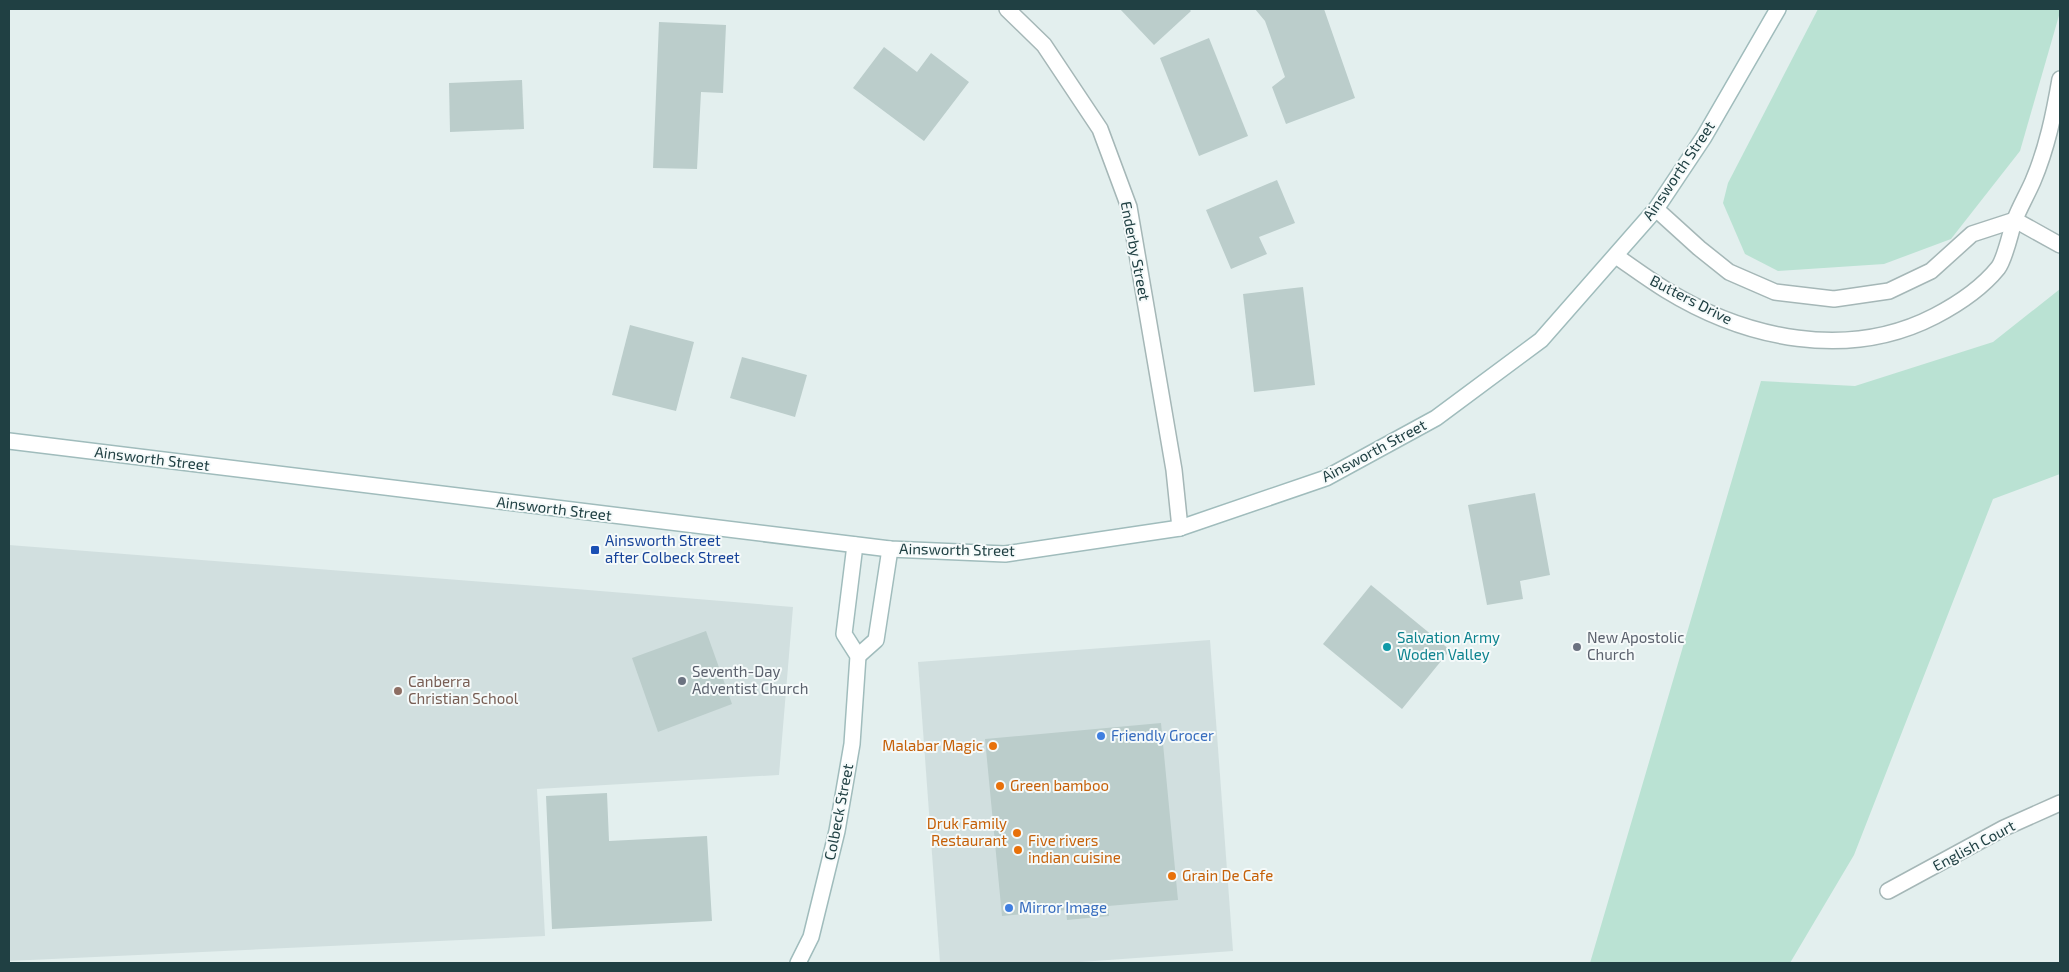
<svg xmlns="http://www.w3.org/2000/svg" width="2069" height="972" font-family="'Exo 2',sans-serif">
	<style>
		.built { fill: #d1dfdf }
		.green { fill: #bae2d3 }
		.building { fill: #bbcdcb }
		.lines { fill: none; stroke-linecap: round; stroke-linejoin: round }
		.street-casing { stroke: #a5b7b7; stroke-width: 18 }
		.secondary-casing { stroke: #a0bcbc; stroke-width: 18 }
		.street { stroke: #fff; stroke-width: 15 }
		.secondary { stroke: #fff; stroke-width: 15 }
		.transit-dot { fill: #1a4fb4; stroke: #f5fafa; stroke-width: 2 }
		.culture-dot { fill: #0f9aa8; stroke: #f5fafa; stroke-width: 2 }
		.worship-dot { fill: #6b7280; stroke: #f5fafa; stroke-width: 2 }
		.education-dot { fill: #8d6e63; stroke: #f5fafa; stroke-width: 2 }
		.shop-dot { fill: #3f7fe0; stroke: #f5fafa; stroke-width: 2 }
		.food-dot { fill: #e8710a; stroke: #f5fafa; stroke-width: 2 }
		.labels { text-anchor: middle; stroke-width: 4; stroke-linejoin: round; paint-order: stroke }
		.street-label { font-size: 15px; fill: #204043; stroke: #f5fafa }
		.transit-label { font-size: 15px; fill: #164399; stroke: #f5fafa; text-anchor: start }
		.culture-label { font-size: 15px; fill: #0d838f; stroke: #f5fafa; text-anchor: start }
		.worship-label { font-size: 15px; fill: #5b616d; stroke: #f5fafa; text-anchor: start }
		.education-label { font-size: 15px; fill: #785e54; stroke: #f5fafa; text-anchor: start }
		.shop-label { font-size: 15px; fill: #366cbe; stroke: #f5fafa; text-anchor: start }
		.food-label { font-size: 15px; fill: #c56008; stroke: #f5fafa; text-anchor: start }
	</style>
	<rect width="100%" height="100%" fill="#e3efee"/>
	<g class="built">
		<polygon points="9,545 576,589 793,607 779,775 537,789 545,936 9,961"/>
		<polygon points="1210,640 1233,951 1067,963 940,963 918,662"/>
	</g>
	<g class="green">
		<polygon points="1818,9 2060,9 2060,12 2020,151 1951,239 1884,264 1778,271 1745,254 1723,203 1728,183"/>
		<polygon points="2060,289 2060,474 1993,499 1854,855 1790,963 1590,963 1761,381 1855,386 1993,342"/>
	</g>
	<g class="building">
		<polygon points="1120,9 1189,9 1191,11 1154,45"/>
		<polygon points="1255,9 1324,9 1355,98 1286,124 1272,87 1285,77 1265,21"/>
		<polygon points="659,22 726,25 723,93 701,92 697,169 653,168"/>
		<polygon points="1209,38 1248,136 1199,156 1160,58"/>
		<polygon points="884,47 917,72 931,53 969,82 924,141 853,88"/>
		<polygon points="522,80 524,129 450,132 449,83"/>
		<polygon points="1277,180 1295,223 1259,237 1267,254 1231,269 1206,210"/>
		<polygon points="1303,287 1315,385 1254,392 1243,294"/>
		<polygon points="630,325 694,342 676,411 612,395"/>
		<polygon points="742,357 807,375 795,417 730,398"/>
		<polygon points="1535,493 1550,575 1520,581 1523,599 1487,605 1468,505"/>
		<polygon points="1371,585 1450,650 1402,709 1323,644"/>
		<polygon points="706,631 732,704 658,732 632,658"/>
		<polygon points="1161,723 1178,900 1108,906 1109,916 1067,920 1066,910 1002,916 985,739"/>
		<polygon points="607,793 609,841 707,836 712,921 552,929 546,796"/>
	</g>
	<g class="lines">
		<defs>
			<g id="street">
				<polyline points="1007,9 1044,45 1100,129 1129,207 1174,470 1180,528"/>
				<polyline points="1656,209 1699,248 1729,272 1775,292 1834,299 1889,291 1931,271 1972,234 2015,220 2060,245"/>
				<path d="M1616 256C1632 267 1648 279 1666 290 1746 339 1848 361 1935 316 1958 304 1981 289 1998 268 2005 259 2010 234 2014 222 2019 208 2027 195 2033 181 2047 148 2054 114 2060 79"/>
				<polyline points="1888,891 2004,828 2060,803"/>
			</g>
			<g id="secondary">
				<polyline points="9,441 890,549 1005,554 1180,528 1326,478 1436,418 1541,340 1656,209 1704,137 1778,9"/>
				<polyline points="858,656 876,640 890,549"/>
				<polyline points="798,963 811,937 837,831 852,744 858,656 844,634 855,545"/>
			</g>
		</defs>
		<use href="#street" class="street-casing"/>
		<use href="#secondary" class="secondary-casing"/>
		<use href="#street" class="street"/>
		<use href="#secondary" class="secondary"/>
	</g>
	<rect class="transit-dot" x="590" y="545" width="10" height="10" rx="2.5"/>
	<circle class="culture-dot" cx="1387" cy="647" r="5"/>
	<g class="worship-dot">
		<circle cx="1577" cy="647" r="5"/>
		<circle cx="682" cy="681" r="5"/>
	</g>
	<circle class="education-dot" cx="398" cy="691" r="5"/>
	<g class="shop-dot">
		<circle cx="1101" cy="736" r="5"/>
		<circle cx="1009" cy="908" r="5"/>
	</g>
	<g class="food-dot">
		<circle cx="993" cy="746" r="5"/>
		<circle cx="1000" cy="786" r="5"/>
		<circle cx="1017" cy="833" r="5"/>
		<circle cx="1018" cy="850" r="5"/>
		<circle cx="1172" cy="876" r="5"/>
	</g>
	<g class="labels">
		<g class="street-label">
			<text transform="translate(1679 171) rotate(-56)" y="5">Ainsworth Street</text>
			<text transform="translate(1135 251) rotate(79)" y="5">Enderby Street</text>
			<text transform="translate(1691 300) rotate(27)" y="5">Butters Drive</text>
			<text transform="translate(1374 451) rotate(-28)" y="5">Ainsworth Street</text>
			<text transform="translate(152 459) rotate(7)" y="5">Ainsworth Street</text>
			<text transform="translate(554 509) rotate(7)" y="5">Ainsworth Street</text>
			<text transform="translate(957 550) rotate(1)" y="5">Ainsworth Street</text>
			<text transform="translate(839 812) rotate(-79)" y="5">Colbeck Street</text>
			<text transform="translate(1974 846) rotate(-28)" y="5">English Court</text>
		</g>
		<g class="transit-label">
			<text x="605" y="546">Ainsworth Street<tspan x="605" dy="17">after Colbeck Street</tspan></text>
		</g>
		<g class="culture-label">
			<text x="1397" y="643">Salvation Army<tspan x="1397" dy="17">Woden Valley</tspan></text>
		</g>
		<g class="worship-label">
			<text x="1587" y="643">New Apostolic<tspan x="1587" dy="17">Church</tspan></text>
			<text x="692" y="677">Seventh-Day<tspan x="692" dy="17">Adventist Church</tspan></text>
		</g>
		<g class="education-label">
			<text x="408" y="687">Canberra<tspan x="408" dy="17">Christian School</tspan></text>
		</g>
		<g class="shop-label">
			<text x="1111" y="741">Friendly Grocer</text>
			<text x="1019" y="913">Mirror Image</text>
		</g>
		<g class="food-label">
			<text x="983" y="751" text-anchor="end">Malabar Magic</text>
			<text x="1010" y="791">Green bamboo</text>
			<text x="1007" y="829" text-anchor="end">Druk Family<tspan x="1007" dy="17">Restaurant</tspan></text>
			<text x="1028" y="846">Five rivers<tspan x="1028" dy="17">indian cuisine</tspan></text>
			<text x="1182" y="881">Grain De Cafe</text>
		</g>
	</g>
	<rect width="2069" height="972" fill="none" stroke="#204043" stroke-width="20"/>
</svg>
